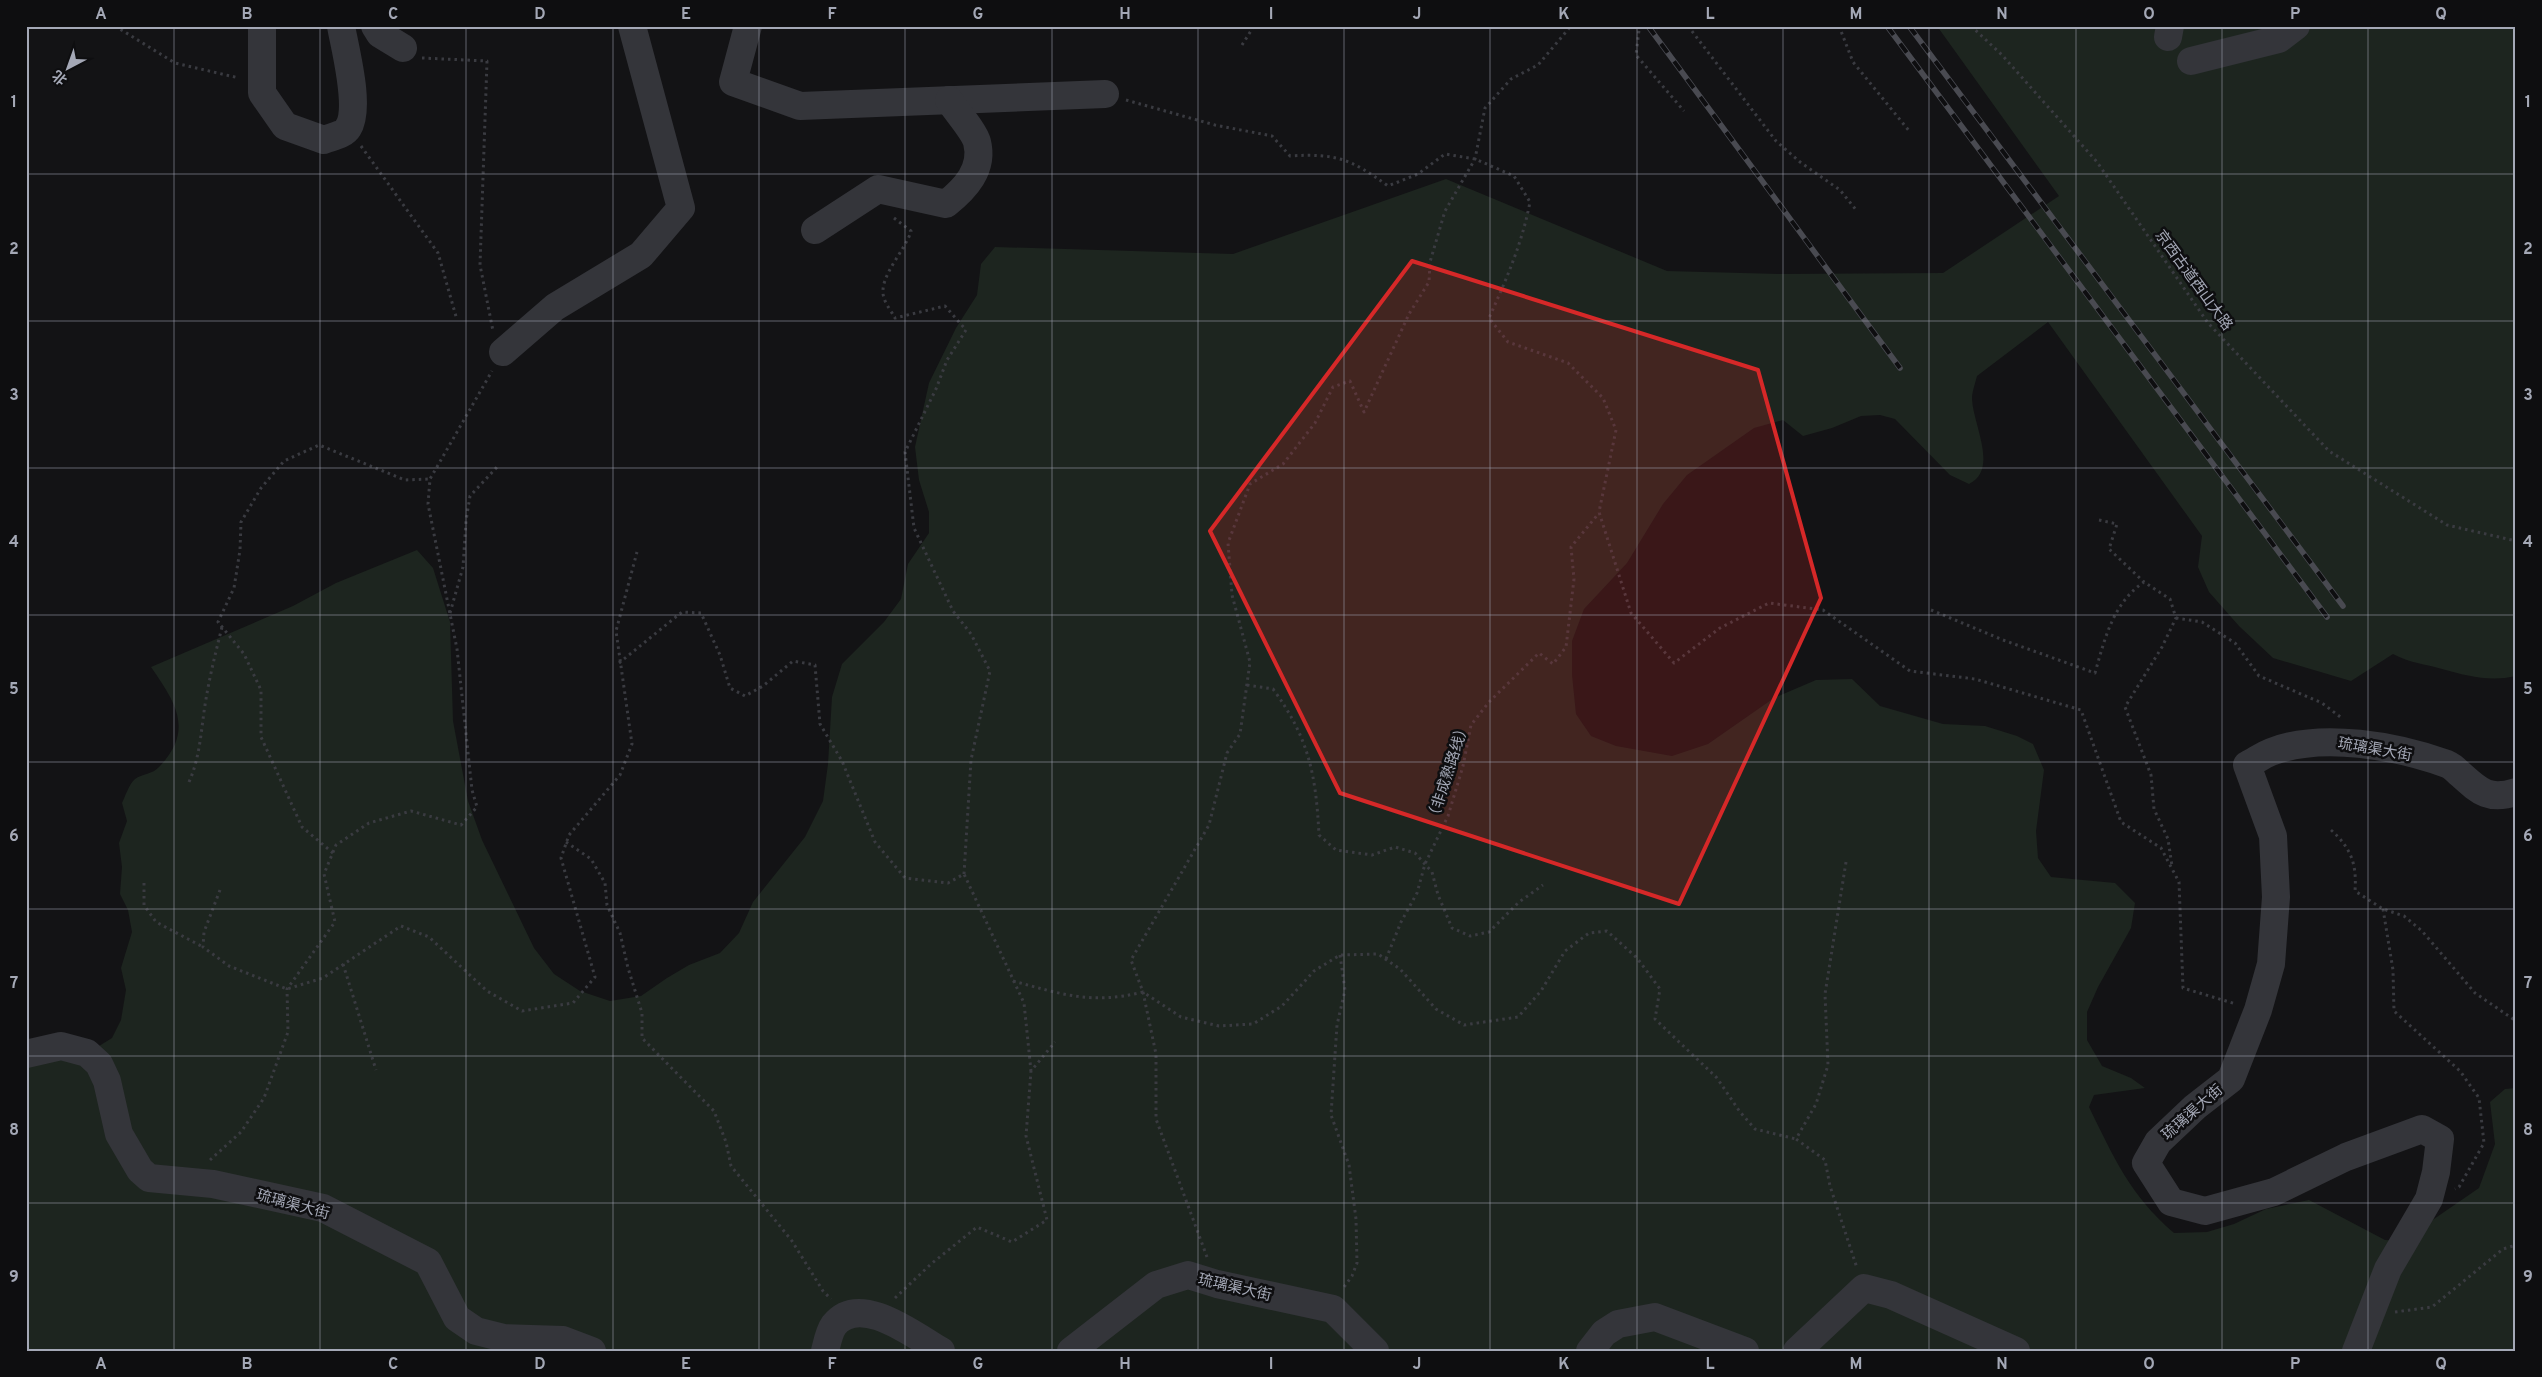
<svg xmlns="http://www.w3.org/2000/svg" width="2542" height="1377" font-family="Overpass,'Noto Sans SC',sans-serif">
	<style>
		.green { fill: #1d251f }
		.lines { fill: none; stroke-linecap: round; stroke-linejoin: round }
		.path { stroke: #3a3b41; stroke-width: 3; stroke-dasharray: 2.5 4; stroke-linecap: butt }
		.minor { stroke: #34353a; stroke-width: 28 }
		.rail-casing { stroke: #494a51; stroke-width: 5.5 }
		.rail { stroke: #0e0e10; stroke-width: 4; stroke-dasharray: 11; stroke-linecap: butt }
		.marked { fill: #d62828; fill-opacity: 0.2; stroke: #d62828; stroke-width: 4; stroke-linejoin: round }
		.grid { fill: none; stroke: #a4a8b6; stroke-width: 1; stroke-opacity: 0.55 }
		.labels { text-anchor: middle; stroke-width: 5; stroke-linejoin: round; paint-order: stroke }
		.street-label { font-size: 15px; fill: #a4a8b6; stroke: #0e0e10 }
		.neatline { fill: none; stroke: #a4a8b6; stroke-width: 2 }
		.grid-label { font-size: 16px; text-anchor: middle; font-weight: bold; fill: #a4a8b6 }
	</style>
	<rect width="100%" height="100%" fill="#131315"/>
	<path class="green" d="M1937 26H2516V676C2490 682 2467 676 2442 669 2425 664 2410 663 2393 654L2351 681 2273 658 2239 626 2209 592 2198 567 2202 536 2048 322 1977 376C1975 384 1972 392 1972 399 1973 425 1999 469 1969 484L1950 475 1895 419 1880 415 1861 416 1832 428 1803 436 1783 420 1754 428 1687 475 1663 504 1627 563 1584 609 1572 641V675L1576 714 1591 736 1616 746 1672 756 1708 744 1774 698 1816 680 1852 679 1880 706 1943 724 1985 726 2017 736 2033 744 2044 770 2036 831 2038 858 2051 877 2115 883 2135 903 2131 928 2098 987 2087 1012V1040L2102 1066 2131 1078 2145 1088 2094 1095 2089 1107C2114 1158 2130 1195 2174 1233L2207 1232 2234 1224 2266 1209 2309 1200 2385 1240 2402 1241 2479 1188 2495 1144 2490 1102 2505 1089 2516 1088V1351H26V1227L29 1203 26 1196V1044L91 1051 112 1038 121 1020 126 990 121 968 132 932 128 910 120 894 122 867 119 843 127 821 122 803C125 797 129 784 135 779 142 774 153 774 159 767 195 730 175 702 151 667L293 606 336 583 417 550 433 568 450 622 453 721 468 801 482 840 534 948 554 974 580 991 610 1001 641 996 667 978 689 965 720 953 739 933 753 902 805 837 823 801 828 764 832 697 842 664 884 622 901 599 908 564 929 533V512L919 480 915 447 929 383 956 328 977 295 981 264 995 247 1233 254 1446 179 1667 271 1779 274 1943 273 2059 196Z"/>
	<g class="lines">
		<g class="path">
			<polyline points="115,26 175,63 239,78"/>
			<polyline points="1635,26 1639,30 1636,55 1684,111"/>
			<polyline points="1688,26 1776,141 1800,162 1840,190 1857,211"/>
			<polyline points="1839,26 1853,62 1910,132"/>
			<polyline points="1971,26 2002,55 2097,162 2208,323 2329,451 2447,525 2516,541"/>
			<polyline points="1242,45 1254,26"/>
			<polyline points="422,58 487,61 480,265 493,331"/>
			<path d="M1126 100 1215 125 1272 136 1290 156C1336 153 1351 159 1388 186L1418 174 1445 154 1475 159 1514 176 1530 202C1522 244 1506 280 1489 318L1508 342 1568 363 1603 398 1616 430 1599 512 1631 613 1674 663 1720 628 1769 603 1823 610 1910 671 1975 679 2081 710 2121 822 2161 848 2179 882 2183 988 2236 1004"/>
			<polyline points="361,146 438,253 457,320"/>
			<path d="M894 218 911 231C906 250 877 278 884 298 886 305 892 312 895 318L945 306 966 330 947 360 936 389 905 452 914 528 953 611 971 634 990 671 971 760 964 874"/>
			<polyline points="2099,520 2117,524 2109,549 2144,582"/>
			<path d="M1931 610 2003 640 2095 673C2105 638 2113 603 2144 582L2170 599 2176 618 2162 647 2125 707 2151 775 2154 809 2168 839 2172 866"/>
			<polyline points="450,613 463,567 466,521 470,496 498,466"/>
			<polyline points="2176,618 2202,622 2235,643 2259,676 2322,703 2343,719"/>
			<polyline points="619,663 682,612 701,613 720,655 730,688 745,696 763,686 793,661 815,665 820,724 842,761 875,842 905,878 948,883 964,874 1024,1003 1031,1071"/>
			<path d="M1247 685 1273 689C1309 738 1316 775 1319 835L1336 850 1372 855 1395 847 1415 853 1432 872 1438 895 1452 928 1470 936 1489 932 1519 902 1543 885"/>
			<path d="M189 782C201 755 201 727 206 699 210 675 216 651 222 627"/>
			<path d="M2331 830C2351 848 2357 864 2355 891L2383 909 2404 916 2422 931 2475 993 2516 1021"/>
			<polyline points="566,842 591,859 605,883 607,905 620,933 628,968 642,1013 642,1038 714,1111 726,1142 731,1166 792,1241 823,1291 831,1299"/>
			<polyline points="333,853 302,827 261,737 261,690 244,654 218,622 234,588 240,550 241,522 261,488 284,461 319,445 405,480 430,479"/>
			<polyline points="1846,862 1825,994 1828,1065 1816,1104 1796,1139 1825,1160 1830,1186 1857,1268"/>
			<polyline points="144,883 144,905 156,922 203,947"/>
			<polyline points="220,890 204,932 203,947 229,966 287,989 323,978 401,926 429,937 487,991 522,1011 573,1003 595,977 561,858 569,835 620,775 632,744 616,631 637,552"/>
			<polyline points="2383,909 2393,970 2394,1011 2460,1071 2479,1098 2484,1143 2459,1187 2455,1189"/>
			<polyline points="1340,955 1345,990 1337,1025 1331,1115 1349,1165 1356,1219 1357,1263 1352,1276 1342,1290"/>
			<polyline points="1386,959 1401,922 1417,893 1425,864 1448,816 1463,766 1471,725 1489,702 1539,653 1553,664 1566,647 1574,579 1571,547 1599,513"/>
			<polyline points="343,964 376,1070"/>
			<path d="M1013 981C1061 994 1092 1005 1143 992L1181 1017 1219 1026 1253 1024 1282 1006 1314 971 1340 955 1378 954 1400 969 1436 1009 1464 1025 1518 1017 1541 991 1565 951 1589 933 1607 931 1637 958 1660 989 1655 1019 1717 1078 1740 1112 1755 1129 1796 1139"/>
			<polyline points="210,1160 241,1132 264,1098 288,1032 287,989 335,922 324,874 336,845 369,823 411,811 461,825 477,807 472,790 457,649 428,504 430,479 492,371"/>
			<polyline points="1207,1257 1156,1119 1156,1054 1143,992 1131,960 1209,825 1227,753 1240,734 1250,662 1232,595 1228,543 1250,484 1283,464 1315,423 1333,387 1350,381 1364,412 1409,314 1429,282 1430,262 1445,211 1475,159 1485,108 1511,79 1538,65 1571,26"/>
			<polyline points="895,1298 931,1264 977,1227 1012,1242 1047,1220 1026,1136 1031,1071 1055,1042"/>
			<polyline points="2395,1312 2432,1307 2503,1249 2516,1245"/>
		</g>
		<g class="minor">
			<path d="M262 26V93L285 126 324 140C331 137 344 135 348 128 361 108 345 49 341 26"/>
			<polyline points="375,26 380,34 403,48"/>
			<polyline points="748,26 733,82 800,106 1105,94"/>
			<polyline points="2168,37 2170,26"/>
			<polyline points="2191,61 2279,39 2296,26"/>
			<path d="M815 230 878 189 946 204C965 189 984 169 977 142 974 131 956 111 949 100"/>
			<polyline points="503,352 555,307 641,255 681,208 632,26"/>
			<polyline points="26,1054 61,1046 87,1053 99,1064 107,1081 119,1134 140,1170 149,1178 213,1184 323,1208 428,1262 457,1318 476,1331 504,1338 563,1340 592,1351"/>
			<path d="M825 1351C827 1343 829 1332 834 1325 860 1292 915 1336 941 1351"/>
			<polyline points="1071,1351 1156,1285 1188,1275 1217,1284 1333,1309 1375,1351"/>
			<polyline points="1590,1351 1604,1333 1618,1324 1655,1317 1745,1351"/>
			<polyline points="1797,1351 1864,1288 1891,1295 2016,1351"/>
			<path d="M2356 1351 2388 1269 2429 1199 2436 1172 2440 1139 2422 1129 2346 1157 2274 1192 2205 1211 2171 1202 2146 1163 2158 1142 2195 1107 2231 1079 2258 1010 2271 964 2276 897 2273 836 2247 765C2255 761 2263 755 2271 752 2322 732 2397 746 2447 764 2452 766 2456 770 2459 773 2479 791 2488 801 2516 792"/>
		</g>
		<defs>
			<g id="rail">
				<polyline points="1648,26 1900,368"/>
				<polyline points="1887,26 2327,617"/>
				<polyline points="1909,26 2343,606"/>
			</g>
		</defs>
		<use href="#rail" class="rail-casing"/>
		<use href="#rail" class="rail"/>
	</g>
	<path class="marked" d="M1412 261 1758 370 1821 598 1679 904 1340 793 1210 531Z"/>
	<path class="grid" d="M174 26V1351M320 26V1351M466 26V1351M613 26V1351M759 26V1351M905 26V1351M1052 26V1351M1198 26V1351M1344 26V1351M1490 26V1351M1637 26V1351M1783 26V1351M1929 26V1351M2076 26V1351M2222 26V1351M2368 26V1351M26 174H2516M26 321H2516M26 468H2516M26 615H2516M26 762H2516M26 909H2516M26 1056H2516M26 1203H2516"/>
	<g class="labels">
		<g class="street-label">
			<text transform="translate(2194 280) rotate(54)" y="5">京西古道·西山大路</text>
			<text transform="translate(2375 749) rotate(10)" y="5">琉璃渠大街</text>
			<text transform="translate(1448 772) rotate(-72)" y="5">（非成熟路线）</text>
			<text transform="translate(2192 1112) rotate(-41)" y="5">琉璃渠大街</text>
			<text transform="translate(293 1204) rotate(15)" y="5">琉璃渠大街</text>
			<text transform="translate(1235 1287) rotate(13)" y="5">琉璃渠大街</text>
		</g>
	</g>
	<rect width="2542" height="1377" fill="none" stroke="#0e0e10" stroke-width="55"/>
	<g transform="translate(68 68) rotate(221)" stroke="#0e0e10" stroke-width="4" paint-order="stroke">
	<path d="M0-4L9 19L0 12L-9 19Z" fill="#a4a8b6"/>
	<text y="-8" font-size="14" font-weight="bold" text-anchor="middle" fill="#a4a8b6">北</text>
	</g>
	<rect x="28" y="28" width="2486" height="1322" class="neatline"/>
	<g class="grid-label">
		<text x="101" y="19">A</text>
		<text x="247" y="19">B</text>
		<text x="393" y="19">C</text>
		<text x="540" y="19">D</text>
		<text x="686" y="19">E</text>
		<text x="832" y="19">F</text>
		<text x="978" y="19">G</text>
		<text x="1125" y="19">H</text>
		<text x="1271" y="19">I</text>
		<text x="1417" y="19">J</text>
		<text x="1564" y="19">K</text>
		<text x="1710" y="19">L</text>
		<text x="1856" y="19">M</text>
		<text x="2002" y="19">N</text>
		<text x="2149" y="19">O</text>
		<text x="2295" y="19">P</text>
		<text x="2441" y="19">Q</text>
		<text x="14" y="107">1</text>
		<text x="2528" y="107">1</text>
		<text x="14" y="254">2</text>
		<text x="2528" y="254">2</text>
		<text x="14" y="400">3</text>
		<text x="2528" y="400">3</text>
		<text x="14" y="547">4</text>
		<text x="2528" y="547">4</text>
		<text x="14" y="694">5</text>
		<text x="2528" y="694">5</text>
		<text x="14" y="841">6</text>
		<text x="2528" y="841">6</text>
		<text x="14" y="988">7</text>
		<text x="2528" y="988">7</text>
		<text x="14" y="1135">8</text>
		<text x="2528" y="1135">8</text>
		<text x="14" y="1282">9</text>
		<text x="2528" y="1282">9</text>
		<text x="101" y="1369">A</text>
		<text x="247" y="1369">B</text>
		<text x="393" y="1369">C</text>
		<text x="540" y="1369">D</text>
		<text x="686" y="1369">E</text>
		<text x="832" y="1369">F</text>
		<text x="978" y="1369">G</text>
		<text x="1125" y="1369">H</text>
		<text x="1271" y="1369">I</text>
		<text x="1417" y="1369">J</text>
		<text x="1564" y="1369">K</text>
		<text x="1710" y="1369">L</text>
		<text x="1856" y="1369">M</text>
		<text x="2002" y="1369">N</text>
		<text x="2149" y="1369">O</text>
		<text x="2295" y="1369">P</text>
		<text x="2441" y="1369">Q</text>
	</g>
</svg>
